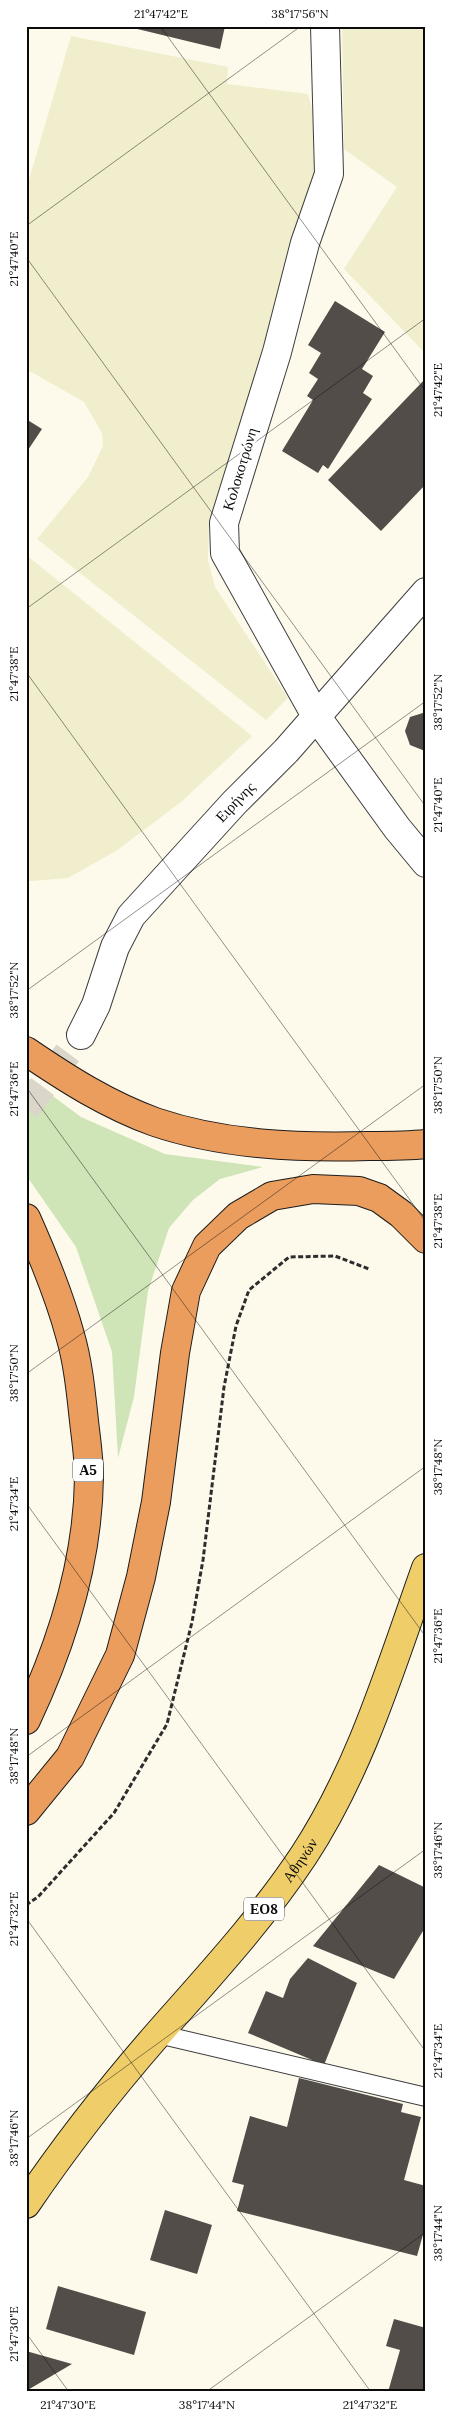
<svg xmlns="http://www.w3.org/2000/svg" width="452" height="2418" font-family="Lora,serif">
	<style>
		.farmland { fill: #f1eecd }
		.green { fill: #cfe5b8 }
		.building { fill: #534d49 }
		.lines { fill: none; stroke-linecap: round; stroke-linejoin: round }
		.minor-tunnel { stroke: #dad6c9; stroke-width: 28; stroke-dasharray: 28 14; stroke-linecap: butt }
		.service-casing { stroke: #3e3e3e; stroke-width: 20 }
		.minor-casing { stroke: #3e3e3e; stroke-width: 30 }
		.primary-casing { stroke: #1c1c1c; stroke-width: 30 }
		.motorway-casing { stroke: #1c1c1c; stroke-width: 30 }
		.path { stroke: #2d2d2d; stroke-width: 3; stroke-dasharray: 5 2.5; stroke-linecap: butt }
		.service { stroke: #fff; stroke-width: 18 }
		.minor { stroke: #fff; stroke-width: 28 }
		.primary { stroke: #efce6a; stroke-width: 28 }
		.motorway { stroke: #ea9d5d; stroke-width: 28 }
		.ticks { fill: none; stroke: #0b0b0b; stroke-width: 1; stroke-opacity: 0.45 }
		.labels { text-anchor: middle; stroke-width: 5; stroke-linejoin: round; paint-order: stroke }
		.shield { fill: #fff; stroke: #545454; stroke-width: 1 }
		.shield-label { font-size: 14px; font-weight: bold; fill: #0b0b0b }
		.street-label { font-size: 15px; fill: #0b0b0b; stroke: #fff }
		.neatline { fill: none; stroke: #0b0b0b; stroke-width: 2 }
		.ticks-label { font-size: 12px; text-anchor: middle; fill: #0b0b0b }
	</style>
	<rect width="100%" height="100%" fill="#fefaeb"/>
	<g class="farmland">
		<polygon points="342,26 426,26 426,354 344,269 397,187 344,149"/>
		<polygon points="71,36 228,67 227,84 308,94 316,124 317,173 209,524 208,560 215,587 288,698 266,720 37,539 88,477 103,446 102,433 84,402 26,369 26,190"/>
		<polygon points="26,555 252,736 181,802 116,851 68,878 33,881 26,881"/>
	</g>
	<polygon class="green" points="26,1076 81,1117 165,1154 263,1167 220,1179 193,1200 169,1228 148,1291 134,1397 118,1458 112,1352 76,1247 26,1175"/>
	<g class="building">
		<polygon points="125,26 225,26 220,49"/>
		<polygon points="335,301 385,332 362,369 373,376 363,393 372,399 328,469 323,465 318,473 282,451 313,400 307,396 318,379 309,373 321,353 308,345"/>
		<polygon points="426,378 426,484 381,531 328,480"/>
		<polygon points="26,419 42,429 26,453"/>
		<polygon points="426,712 426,751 425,751 410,745 405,731 410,717"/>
		<polygon points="379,1865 426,1888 426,1926 394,1979 313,1946"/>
		<polygon points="308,1958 357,1983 324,2065 248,2033 266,1991 283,1998 290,1979"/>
		<polygon points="299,2078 403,2104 401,2112 421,2117 404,2180 426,2186 426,2224 417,2256 237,2211 244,2185 232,2182 250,2116 287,2127"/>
		<polygon points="165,2210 212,2225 197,2274 150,2260"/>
		<polygon points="58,2286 146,2312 134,2355 46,2329"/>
		<polygon points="394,2319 426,2328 426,2392 388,2392 400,2350 386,2346"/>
		<polygon points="26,2351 72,2364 26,2391"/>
	</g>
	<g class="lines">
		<polyline class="minor-tunnel" points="26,1109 81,1035"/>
		<defs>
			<polyline id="service" points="158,2034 426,2097"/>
			<g id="minor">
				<polyline points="325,26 329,174 305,243 277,352 224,523 225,553 316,716 397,828 426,863"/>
				<path id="s1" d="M81 1035 96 1005 115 947 131 916 234 803 286 751 426 592"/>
			</g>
			<g id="primary">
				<path id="s2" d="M26 2204C66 2145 110 2089 157 2035 208 1977 261 1920 304 1855 361 1768 391 1666 426 1568"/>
			</g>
			<g id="motorway">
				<path d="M26 1051C67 1079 108 1105 155 1122 223 1145 298 1148 369 1146 388 1146 407 1146 426 1144"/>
				<path d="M26 1218C43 1256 59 1294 70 1335 78 1362 81 1393 84 1421 86 1439 89 1458 89 1477 88 1562 62 1644 26 1720"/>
				<polyline points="26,1811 70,1757 120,1655 141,1577 156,1502 175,1353 186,1291 207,1246 238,1216 272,1196 313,1189 359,1191 379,1198 401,1214 426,1239"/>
			</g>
		</defs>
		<use href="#service" class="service-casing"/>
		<use href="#minor" class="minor-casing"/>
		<use href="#primary" class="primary-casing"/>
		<use href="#motorway" class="motorway-casing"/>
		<polyline class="path" points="26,1905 38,1897 114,1813 167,1724 192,1622 203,1560 224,1387 236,1326 249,1290 289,1257 335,1256 369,1269"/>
		<use href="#service" class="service"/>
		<use href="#minor" class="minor"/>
		<use href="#primary" class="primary"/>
		<use href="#motorway" class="motorway"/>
	</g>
	<path class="ticks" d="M160 26 426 392M26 226 301 26M26 257 426 807M26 609 426 318M26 672 426 1222M26 991 426 701M26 1087 426 1637M26 1374 426 1084M26 1503 426 2052M26 1757 426 1466M26 1918 371 2392M26 2139 426 1849M26 2333 69 2392M206 2392 426 2232"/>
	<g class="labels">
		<g class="shield">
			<rect x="73" y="1458.5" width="30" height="23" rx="4"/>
			<rect x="244" y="1897.5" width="40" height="23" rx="4"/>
		</g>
		<g class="shield-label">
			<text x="88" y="1475">Α5</text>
			<text x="264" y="1914">ΕΟ8</text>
		</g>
		<g class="street-label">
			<text transform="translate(240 469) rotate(-73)" y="5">Κολοκοτρώνη</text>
			<text dy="5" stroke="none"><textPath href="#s1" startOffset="284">Ειρήνης</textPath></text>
			<text dy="5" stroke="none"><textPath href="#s2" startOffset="440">Αθηνών</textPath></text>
		</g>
	</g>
	<rect width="452" height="2418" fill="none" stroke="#ffffff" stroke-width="55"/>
	<rect x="28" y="28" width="396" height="2362" class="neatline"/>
	<g class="ticks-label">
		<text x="161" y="18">21°47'42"E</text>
		<text x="300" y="18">38°17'56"N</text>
		<text transform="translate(14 259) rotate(-90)" y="4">21°47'40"E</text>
		<text transform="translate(438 390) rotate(-90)" y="4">21°47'42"E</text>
		<text transform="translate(14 674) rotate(-90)" y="4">21°47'38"E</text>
		<text transform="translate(438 702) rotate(-90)" y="4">38°17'52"N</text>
		<text transform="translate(438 805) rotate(-90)" y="4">21°47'40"E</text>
		<text transform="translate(14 990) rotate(-90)" y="4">38°17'52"N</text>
		<text transform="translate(438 1085) rotate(-90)" y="4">38°17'50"N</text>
		<text transform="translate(14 1089) rotate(-90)" y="4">21°47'36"E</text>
		<text transform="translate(438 1221) rotate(-90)" y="4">21°47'38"E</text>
		<text transform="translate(14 1373) rotate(-90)" y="4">38°17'50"N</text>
		<text transform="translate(438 1467) rotate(-90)" y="4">38°17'48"N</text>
		<text transform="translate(14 1504) rotate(-90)" y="4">21°47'34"E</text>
		<text transform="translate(438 1636) rotate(-90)" y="4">21°47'36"E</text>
		<text transform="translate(14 1756) rotate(-90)" y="4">38°17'48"N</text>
		<text transform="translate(438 1850) rotate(-90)" y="4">38°17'46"N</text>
		<text transform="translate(14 1919) rotate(-90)" y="4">21°47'32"E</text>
		<text transform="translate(438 2051) rotate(-90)" y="4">21°47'34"E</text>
		<text transform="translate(14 2138) rotate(-90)" y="4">38°17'46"N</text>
		<text transform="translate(438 2233) rotate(-90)" y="4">38°17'44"N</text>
		<text transform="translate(14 2334) rotate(-90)" y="4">21°47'30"E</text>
		<text x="68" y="2409">21°47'30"E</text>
		<text x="207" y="2409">38°17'44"N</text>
		<text x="370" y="2409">21°47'32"E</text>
	</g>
</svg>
